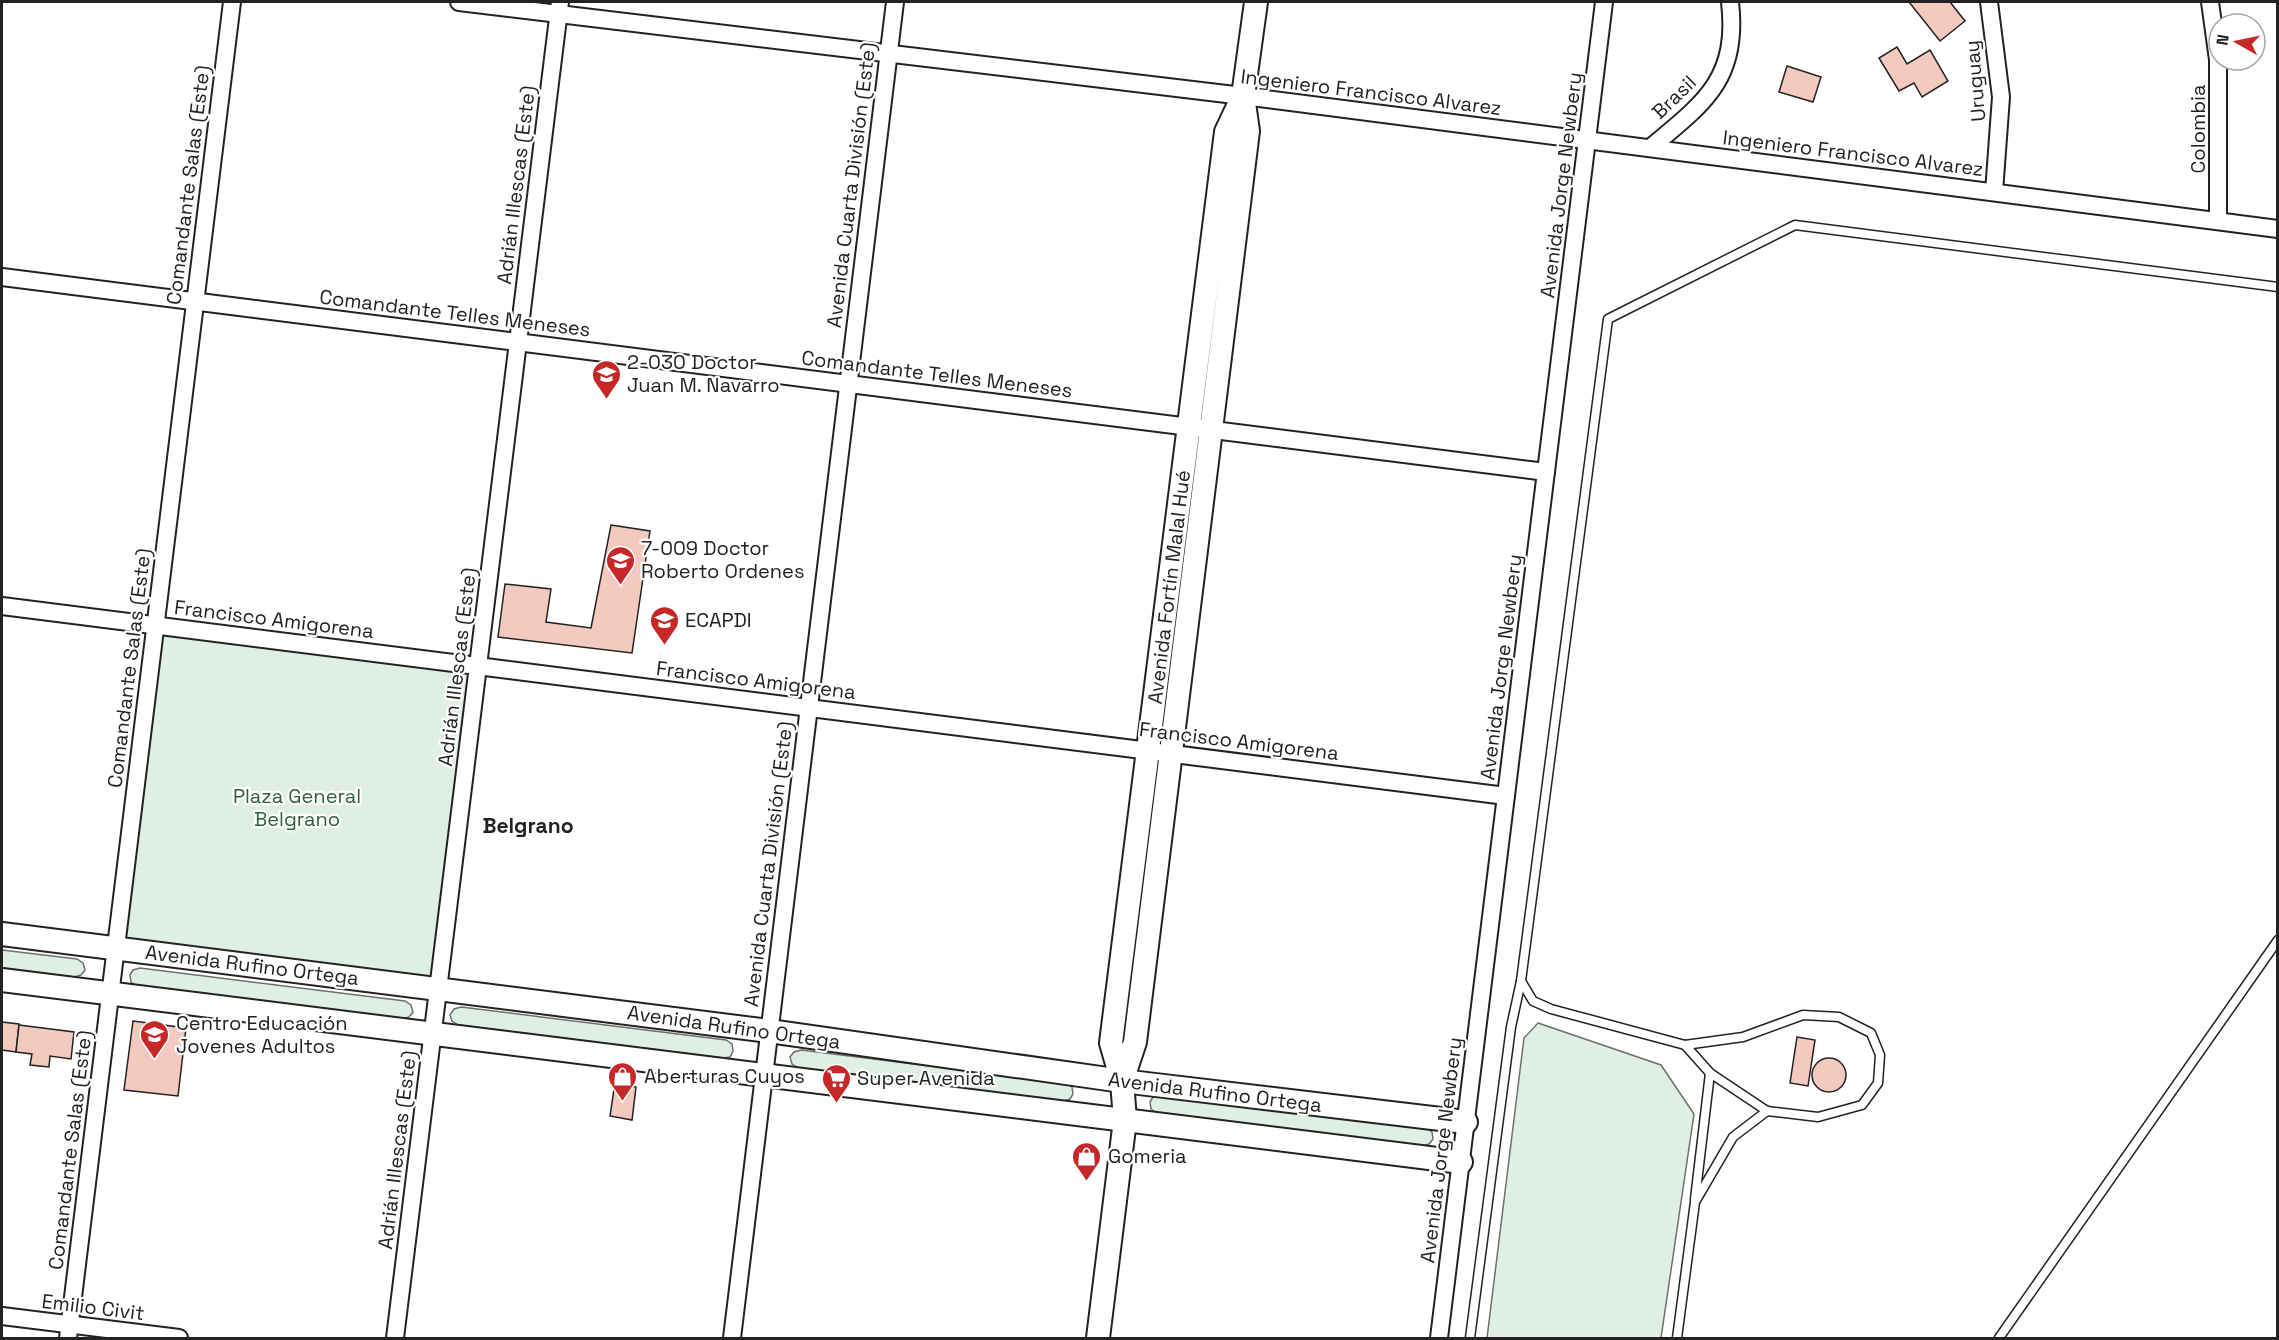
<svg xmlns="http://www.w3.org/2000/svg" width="2279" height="1340" font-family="'Space Grotesk',sans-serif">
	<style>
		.green { fill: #e0efe3; stroke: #6f6f6f; stroke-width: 1.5 }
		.building { fill: #f3c9c0; stroke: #222; stroke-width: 1.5 }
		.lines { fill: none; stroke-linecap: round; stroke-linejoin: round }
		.lane-casing { stroke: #222; stroke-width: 11 }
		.street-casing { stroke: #222; stroke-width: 20 }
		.secondary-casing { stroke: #222; stroke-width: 26 }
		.lane { stroke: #fff; stroke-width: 8 }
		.street { stroke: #fff; stroke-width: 16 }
		.secondary { stroke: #fff; stroke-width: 22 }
		.labels { text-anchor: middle; stroke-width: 4.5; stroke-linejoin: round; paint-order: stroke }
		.street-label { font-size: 20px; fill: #222; stroke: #fff }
		.poi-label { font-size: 20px; fill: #222; stroke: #fff; text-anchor: start }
		.park-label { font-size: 20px; fill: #2f5e38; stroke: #fff }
		.neighbourhood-label { font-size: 21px; font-weight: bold; fill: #222; stroke: #fff }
	</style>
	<rect width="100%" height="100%" fill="#fff"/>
	<g class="green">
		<polygon points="155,625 478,666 439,989 117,948"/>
		<polygon points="2,950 77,959 83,963 85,970 81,975 74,977 2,968"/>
		<polygon points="140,968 405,1001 411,1005 413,1012 409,1017 402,1019 137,986 131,982 130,975 133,970"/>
		<polygon points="461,1007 726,1040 732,1044 733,1051 730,1057 723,1058 458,1025 452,1021 450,1015 454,1009"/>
		<polygon points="1538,1023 1661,1065 1694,1114 1661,1338 1487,1338 1524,1038"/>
		<polygon points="801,1050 1066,1083 1072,1087 1073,1094 1070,1099 1063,1101 798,1068 792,1064 790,1057 794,1052"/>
		<polygon points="1160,1095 1426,1128 1432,1132 1433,1139 1429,1144 1423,1146 1157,1113 1151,1109 1150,1102 1153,1097"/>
	</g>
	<g class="building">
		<polygon points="1909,2 1950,2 1965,21 1940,41"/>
		<polygon points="1897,47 1907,64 1930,50 1948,81 1922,97 1914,83 1899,91 1879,58"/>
		<polygon points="1787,66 1821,77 1813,102 1779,92"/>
		<polygon points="611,525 650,531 632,653 498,637 505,584 551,589 546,622 591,628"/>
		<polygon points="133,1021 186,1028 178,1096 124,1090"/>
		<polygon points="2,1022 19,1024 16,1052 2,1050"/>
		<polygon points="19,1025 74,1032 71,1059 50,1056 49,1067 30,1065 32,1054 16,1052"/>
		<polygon points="1797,1037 1815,1040 1808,1086 1790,1083"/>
		<circle cx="1829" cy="1075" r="17"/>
		<polygon points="615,1083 636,1087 632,1120 610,1116"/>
	</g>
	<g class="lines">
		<defs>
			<g id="lane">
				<polyline points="1685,1045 1710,1073 1695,1199"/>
				<polyline points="1710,1073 1767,1111"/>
				<polyline points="1470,1338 1511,1027 1521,981"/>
				<polyline points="1677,1338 1695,1202 1733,1137 1767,1111 1818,1117 1862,1105 1878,1083 1880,1055 1871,1033 1839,1017 1803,1015 1743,1037 1685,1045 1551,1009 1533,1001 1521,981 1608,319 1795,225 2278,287"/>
				<polyline points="1999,1338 2278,940"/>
			</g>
			<g id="street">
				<polyline points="459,2 1243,96 2278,229"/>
				<polyline points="1989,2 2001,97 1994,192"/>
				<polyline points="2210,2 2218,60 2218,221"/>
				<path d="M1650 148C1704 103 1739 79 1730 2"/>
				<polyline points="2,277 1546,472"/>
				<polyline points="2,606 1506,796"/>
				<polyline points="2,1316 179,1338"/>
				<polyline points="68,1338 232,2"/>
				<polyline points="395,1338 560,2"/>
				<polyline points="732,1338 895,2"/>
				<polyline points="1439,1338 1604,2"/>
			</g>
			<g id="secondary">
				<polyline points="1243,96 1248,131 1135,1042 1122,1081 1111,1043 1226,132 1243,96 1256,2"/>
				<polyline points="2,934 769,1031 1122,1081 1466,1122"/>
				<polyline points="2,980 1461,1162"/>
				<polyline points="1098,1338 1125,1120 1122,1081"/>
			</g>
		</defs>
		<use href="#lane" class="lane-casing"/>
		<use href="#street" class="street-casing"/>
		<use href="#secondary" class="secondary-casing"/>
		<use href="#lane" class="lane"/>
		<use href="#street" class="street"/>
		<use href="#secondary" class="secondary"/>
	</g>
	<defs>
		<symbol id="school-pin" viewBox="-11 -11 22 30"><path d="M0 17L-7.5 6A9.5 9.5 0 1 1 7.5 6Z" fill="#c62828" stroke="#fff"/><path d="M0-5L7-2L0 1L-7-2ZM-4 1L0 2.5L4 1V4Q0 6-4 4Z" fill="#fff"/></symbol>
		<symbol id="university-pin" viewBox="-11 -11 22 30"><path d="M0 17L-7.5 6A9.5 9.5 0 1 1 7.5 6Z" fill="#c62828" stroke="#fff"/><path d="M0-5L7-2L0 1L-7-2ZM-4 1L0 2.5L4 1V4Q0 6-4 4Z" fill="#fff"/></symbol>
		<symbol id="shop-pin" viewBox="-11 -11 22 30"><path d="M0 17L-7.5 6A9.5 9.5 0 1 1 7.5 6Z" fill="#c62828" stroke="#fff"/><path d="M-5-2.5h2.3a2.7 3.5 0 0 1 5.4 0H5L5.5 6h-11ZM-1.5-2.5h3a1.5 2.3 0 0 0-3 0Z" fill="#fff"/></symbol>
		<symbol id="supermarket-pin" viewBox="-11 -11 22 30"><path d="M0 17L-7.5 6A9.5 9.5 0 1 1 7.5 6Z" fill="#c62828" stroke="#fff"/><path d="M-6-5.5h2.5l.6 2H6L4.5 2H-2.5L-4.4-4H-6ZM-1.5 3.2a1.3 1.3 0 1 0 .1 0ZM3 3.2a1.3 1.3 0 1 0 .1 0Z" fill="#fff"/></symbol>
	</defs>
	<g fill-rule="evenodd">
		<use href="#school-pin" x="590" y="358" width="33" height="45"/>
		<use href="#school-pin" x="604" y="544" width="33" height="45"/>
		<use href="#school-pin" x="648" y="604" width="33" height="45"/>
		<use href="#university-pin" x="138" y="1018" width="33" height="45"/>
		<use href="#shop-pin" x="606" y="1060" width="33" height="45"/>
		<use href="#supermarket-pin" x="820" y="1062" width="33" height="45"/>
		<use href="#shop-pin" x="1070" y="1140" width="33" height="45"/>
	</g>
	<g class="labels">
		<g class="street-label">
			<text transform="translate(1975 81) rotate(-95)" y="7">Uruguay</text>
			<text transform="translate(1371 92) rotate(7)" y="7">Ingeniero Francisco Alvarez</text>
			<text transform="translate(1674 97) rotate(-44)" y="7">Brasil</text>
			<text transform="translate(2198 129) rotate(-90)" y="7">Colombia</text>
			<text transform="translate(1853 153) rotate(7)" y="7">Ingeniero Francisco Alvarez</text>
			<text transform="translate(188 185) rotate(-83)" y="7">Comandante Salas (Este)</text>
			<text transform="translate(516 185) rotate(-83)" y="7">Adrián Illescas (Este)</text>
			<text transform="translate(851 185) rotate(-83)" y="7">Avenida Cuarta División (Este)</text>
			<text transform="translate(1561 185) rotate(-83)" y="7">Avenida Jorge Newbery</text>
			<text transform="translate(455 313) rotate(7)" y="7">Comandante Telles Meneses</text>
			<text transform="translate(937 374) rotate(7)" y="7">Comandante Telles Meneses</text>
			<text transform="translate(1169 587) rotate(-83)" y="7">Avenida Fortín Malal Hué</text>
			<text transform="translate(274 619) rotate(7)" y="7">Francisco Amigorena</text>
			<text transform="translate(457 667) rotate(-83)" y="7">Adrián Illescas (Este)</text>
			<text transform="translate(1501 667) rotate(-83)" y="7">Avenida Jorge Newbery</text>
			<text transform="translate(129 668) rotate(-83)" y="7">Comandante Salas (Este)</text>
			<text transform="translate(756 680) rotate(7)" y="7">Francisco Amigorena</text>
			<text transform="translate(1239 741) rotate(7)" y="7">Francisco Amigorena</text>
			<text transform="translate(768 864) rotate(-83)" y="7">Avenida Cuarta División (Este)</text>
			<text transform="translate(252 965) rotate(7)" y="7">Avenida Rufino Ortega</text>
			<text transform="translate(734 1027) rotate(8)" y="7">Avenida Rufino Ortega</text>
			<text transform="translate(1215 1092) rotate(7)" y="7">Avenida Rufino Ortega</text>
			<text transform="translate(70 1150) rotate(-83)" y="7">Comandante Salas (Este)</text>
			<text transform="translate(397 1150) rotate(-83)" y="7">Adrián Illescas (Este)</text>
			<text transform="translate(1441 1150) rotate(-83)" y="7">Avenida Jorge Newbery</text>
			<text transform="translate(93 1307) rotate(7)" y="7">Emilio Civit</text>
		</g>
		<g class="poi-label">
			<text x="627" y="369">2-030 Doctor<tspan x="627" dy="23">Juan M. Navarro</tspan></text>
			<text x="641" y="555">7-009 Doctor<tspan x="641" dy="23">Roberto Ordenes</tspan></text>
			<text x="685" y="627">ECAPDI</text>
			<text x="176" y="1030">Centro Educación<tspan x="176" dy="23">Jovenes Adultos</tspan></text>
			<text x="644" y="1083">Aberturas Cuyos</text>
			<text x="857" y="1085">Super Avenida</text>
			<text x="1108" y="1163">Gomeria</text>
		</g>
		<g class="park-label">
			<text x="297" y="803">Plaza General<tspan x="297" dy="23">Belgrano</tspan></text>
		</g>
		<g class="neighbourhood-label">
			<text x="528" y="833">Belgrano</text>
		</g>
	</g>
	<rect width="2279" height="1340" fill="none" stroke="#222222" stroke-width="6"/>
	<g transform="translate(2237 42) rotate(279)"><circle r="28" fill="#ffffff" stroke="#a7a7a7" stroke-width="1.5"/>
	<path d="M0-4.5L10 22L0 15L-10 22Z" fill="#c62828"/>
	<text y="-9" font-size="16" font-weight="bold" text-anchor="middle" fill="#222222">N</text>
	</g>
</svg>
